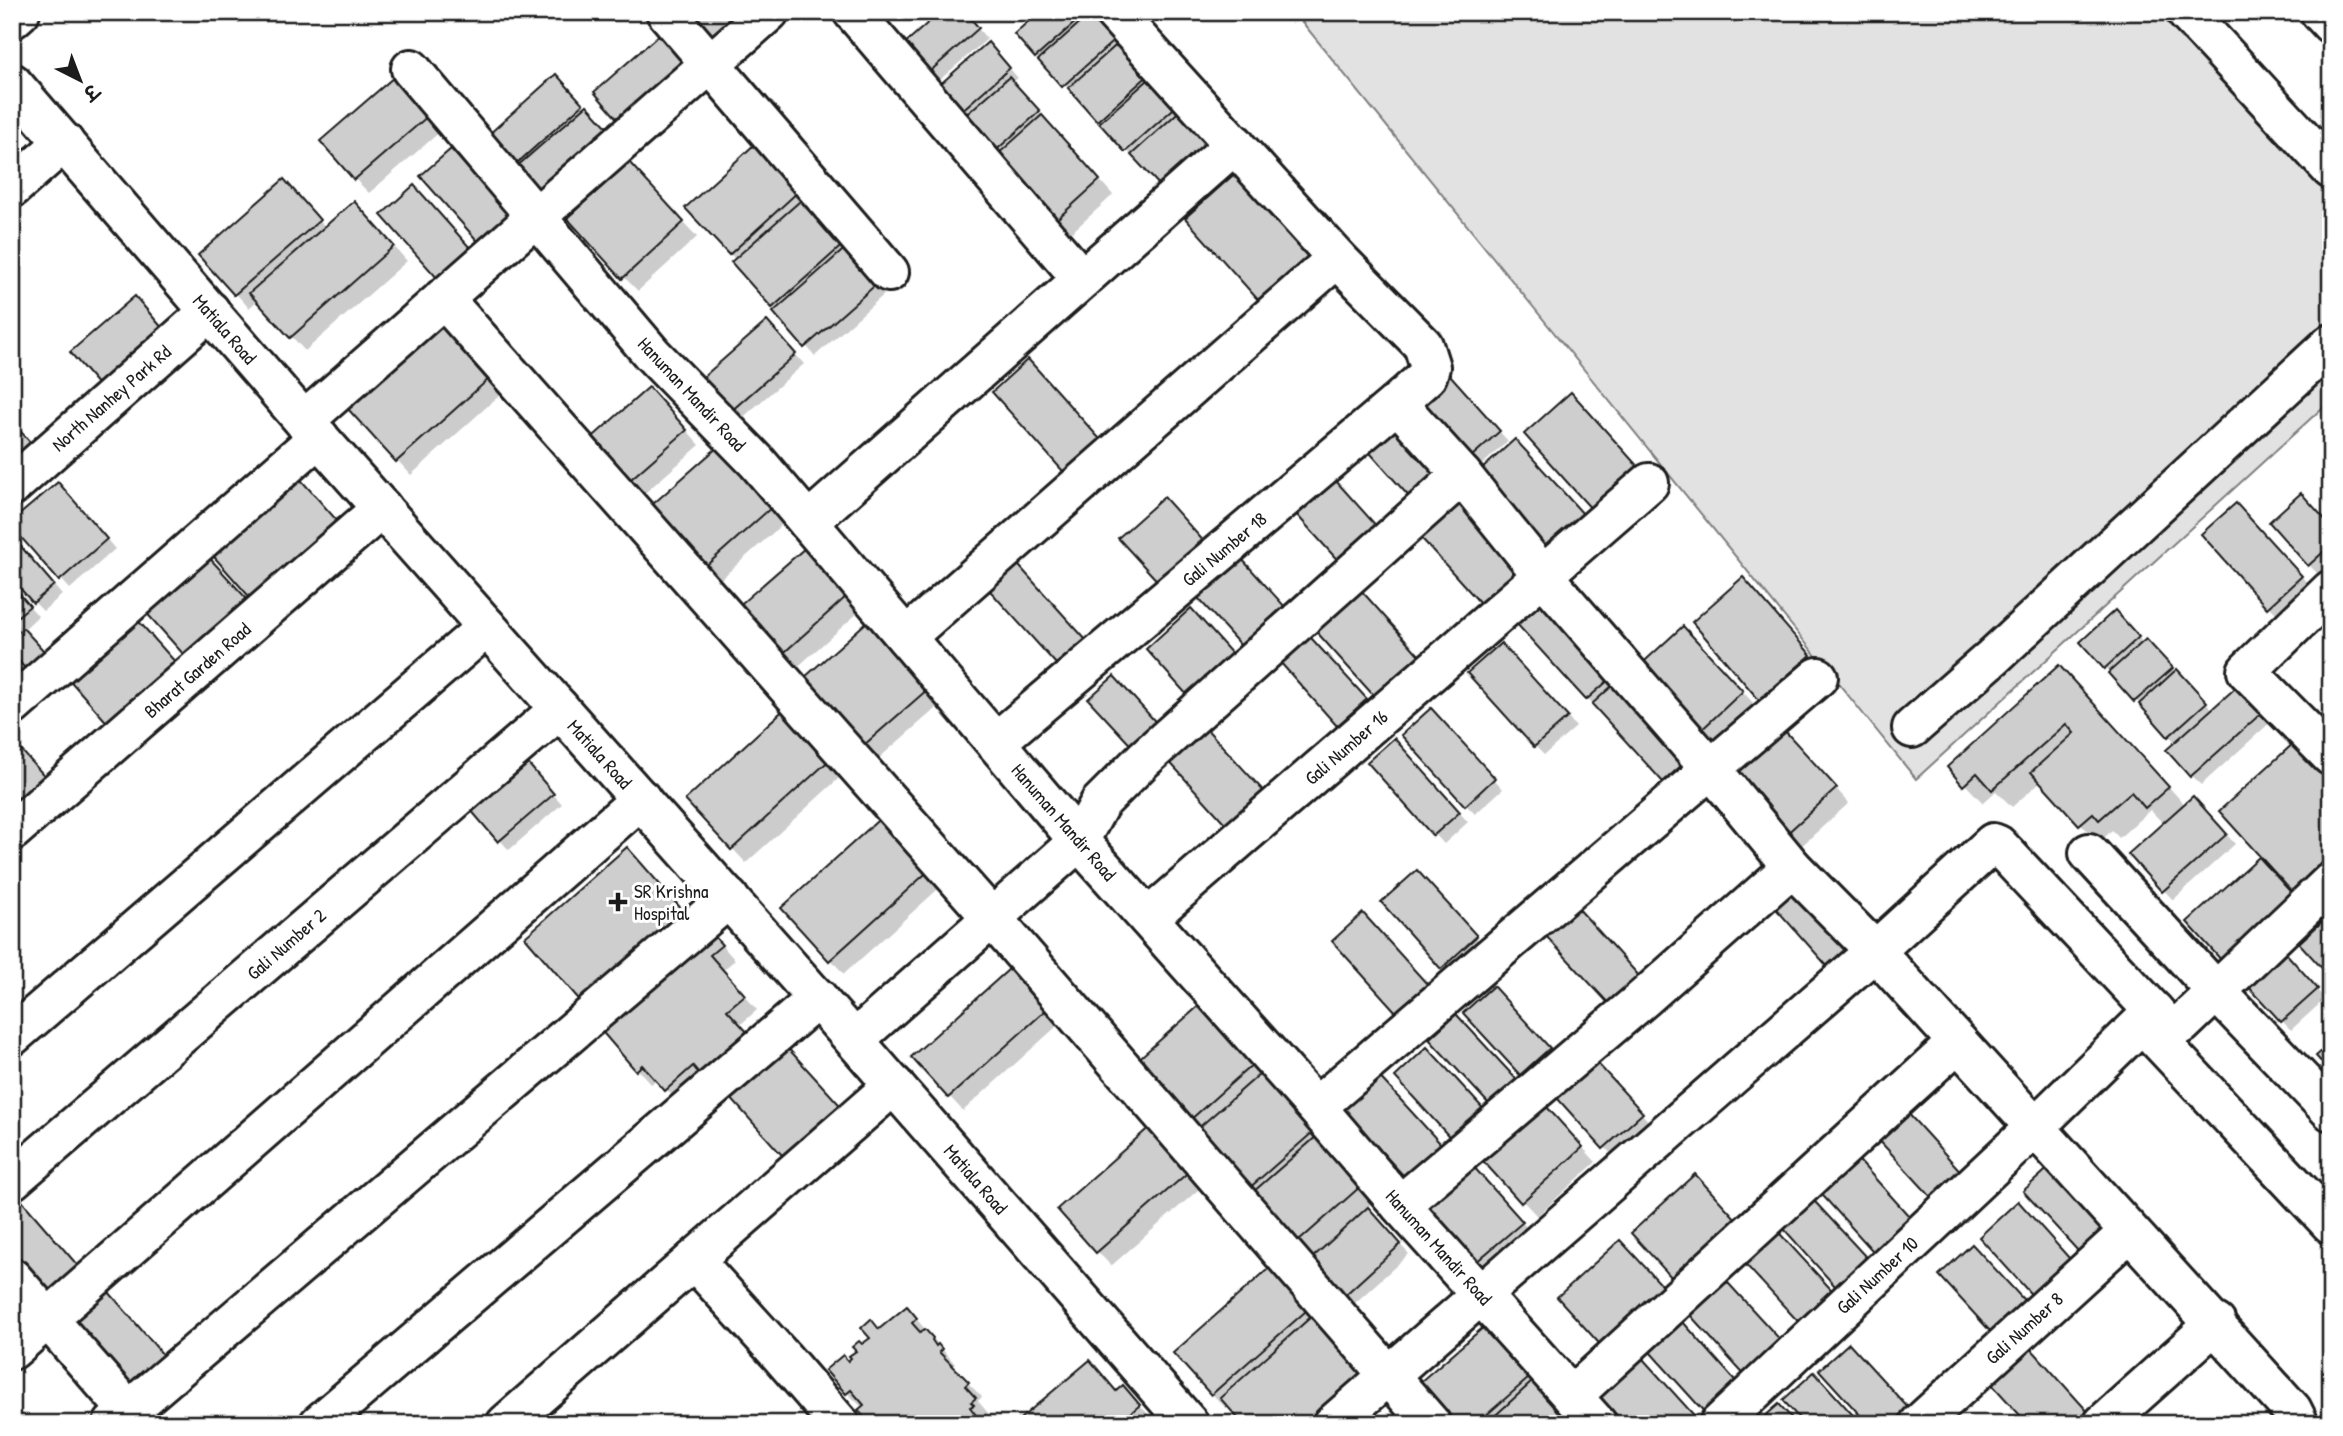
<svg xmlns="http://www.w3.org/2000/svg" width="2343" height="1436" font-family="'Patrick Hand','Playpen Sans Deva',sans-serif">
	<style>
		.green { fill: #e2e2e2; stroke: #7f7f7f; stroke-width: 2 }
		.shadow { fill: #0003 }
		.building { fill: #cecece; stroke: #1c1c1c; stroke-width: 2 }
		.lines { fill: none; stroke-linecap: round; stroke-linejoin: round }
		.minor-casing { stroke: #1c1c1c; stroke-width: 44 }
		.minor { stroke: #fff; stroke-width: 38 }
		.poi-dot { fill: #1c1c1c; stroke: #fff; stroke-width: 2.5 }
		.labels { text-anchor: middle; stroke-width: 6; stroke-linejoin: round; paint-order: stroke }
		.street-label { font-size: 19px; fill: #1c1c1c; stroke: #fff }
		.poi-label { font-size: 19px; fill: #1c1c1c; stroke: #fff; text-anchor: start }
	</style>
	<rect width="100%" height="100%" fill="#fff"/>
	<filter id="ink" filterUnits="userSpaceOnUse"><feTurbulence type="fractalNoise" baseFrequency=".0143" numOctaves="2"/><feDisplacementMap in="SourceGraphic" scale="14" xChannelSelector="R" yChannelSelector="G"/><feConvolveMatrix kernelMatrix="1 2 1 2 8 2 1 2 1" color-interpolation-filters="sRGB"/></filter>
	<g filter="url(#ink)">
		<polygon class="green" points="1294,12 2179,12 2331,176 2331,400 1916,779"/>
		<g class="shadow">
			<polygon points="226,12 251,12 238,24"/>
			<polygon points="521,12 538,12 529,21"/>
			<polygon points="964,12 987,39 929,89 920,80"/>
			<polygon points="1041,12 1099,12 1189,112 1136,160 1016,34"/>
			<polygon points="997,54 1018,78 1013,82 1113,195 1061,242 952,119"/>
			<polygon points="394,79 441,131 369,193 355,179"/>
			<polygon points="565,85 586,108 554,211 490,135"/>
			<polygon points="756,146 888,291 815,356 733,262 736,260 688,208"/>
			<polygon points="643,178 697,237 638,291 624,277"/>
			<polygon points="298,196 326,228 368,217 407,261 305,351 258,300 249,308 201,255"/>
			<polygon points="451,318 512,384 411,475 350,409"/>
			<polygon points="776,332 804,364 732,427 695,386"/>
			<polygon points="1459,387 1508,441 1473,473"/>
			<polygon points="663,404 700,445 631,505 617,491"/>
			<polygon points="733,463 785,522 714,585 701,571"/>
			<polygon points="67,493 115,549 70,589 12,525"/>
			<polygon points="2245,514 2310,586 2278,615 2269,606"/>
			<polygon points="2331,528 2331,562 2318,574 2309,565"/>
			<polygon points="12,538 62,595 43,611 34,602"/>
			<polygon points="819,564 860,611 793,671 779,657"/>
			<polygon points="12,586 38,616 18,635 12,629"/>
			<polygon points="1757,593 1823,670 1775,712 1761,698"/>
			<polygon points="1364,595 1432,670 1389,709 1375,695"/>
			<polygon points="1549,596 1701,765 1673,790 1518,623"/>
			<polygon points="2124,622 2144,644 2155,650 2176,673 2186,680 2213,710 2241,685 2273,720 2201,785 2192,776 2176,743 2082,642"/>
			<polygon points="868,623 941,704 871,765 857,751"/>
			<polygon points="1310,638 1375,710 1347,734 1273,653"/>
			<polygon points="1697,642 1756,706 1711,747 1697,734"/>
			<polygon points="1510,654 1576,727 1544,755 1535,746"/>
			<polygon points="2078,686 2185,805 2202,807 2235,844 2173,900 2131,855 2164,824 2150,810 2119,838 2112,830 2099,843 2041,781 2012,807 1996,791 1983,803 1949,767"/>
			<polygon points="790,706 849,769 746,863 687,800"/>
			<polygon points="1440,719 1503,789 1475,814 1466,805"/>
			<polygon points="1789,736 1849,803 1798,849 1784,835"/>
			<polygon points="1403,750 1468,822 1444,844 1369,762"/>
			<polygon points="534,772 562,804 509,850 472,809"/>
			<polygon points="2331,782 2331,887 2189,922 2262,856"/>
			<polygon points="900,830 947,881 844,974 784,908"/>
			<polygon points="1426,881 1484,946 1451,976 1442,967"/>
			<polygon points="699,930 718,941 735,960 723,970 757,1010 740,1025 680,1104 657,1079 651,1084 595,1022"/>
			<polygon points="2292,962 2325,999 2291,1030 2282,1021"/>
			<polygon points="1017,963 1067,1017 963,1111 913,1057"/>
			<polygon points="1502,997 1558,1058 1530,1083 1465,1013"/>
			<polygon points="1201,1006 1374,1201 1366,1208 1409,1254 1344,1313 1181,1127"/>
			<polygon points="1598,1065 1651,1124 1614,1157 1552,1089"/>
			<polygon points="1550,1112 1596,1162 1537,1216 1477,1152"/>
			<polygon points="1153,1127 1205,1184 1111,1266 1059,1209"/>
			<polygon points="1458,1163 1478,1172 1535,1237 1492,1275 1420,1197"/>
			<polygon points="1276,1264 1335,1324 1343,1424 1245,1424 1229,1406 1226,1408 1212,1394 1176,1353"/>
			<polygon points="907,1308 955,1364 952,1367 982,1397 978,1401 988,1413 984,1417 986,1420 983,1422 984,1424 873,1424 861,1410 863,1408 847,1393 848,1363 862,1347"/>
			<polygon points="1499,1343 1533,1383 1572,1424 1446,1424"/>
			<polygon points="2027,1347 2096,1424 2030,1424"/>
			<polygon points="1090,1362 1118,1392 1123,1387 1157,1424 1017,1424"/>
		</g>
		<g class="building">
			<polygon points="689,12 753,12 717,44"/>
			<polygon points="940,12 965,12 979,28 919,81 894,53"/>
			<polygon points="1039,12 1087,12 1035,58 1014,34"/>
			<polygon points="1092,12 1101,12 1120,35 1062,87 1038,60"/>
			<polygon points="668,27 700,65 626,129 594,92"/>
			<polygon points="1122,40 1152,72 1097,121 1068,88"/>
			<polygon points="988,42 1010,68 951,120 928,95"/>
			<polygon points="1156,73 1181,102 1125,152 1099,123"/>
			<polygon points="556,74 583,104 515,165 488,135"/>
			<polygon points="394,77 428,116 354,180 320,141"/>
			<polygon points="1009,77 1040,111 983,162 952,127"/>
			<polygon points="587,105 617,138 544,203 514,169"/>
			<polygon points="1185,106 1217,142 1164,190 1131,155"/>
			<polygon points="1042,115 1100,180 1046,229 988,163"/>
			<polygon points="756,143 799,191 729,255 685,208"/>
			<polygon points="451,149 512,218 482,246 420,176"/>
			<polygon points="629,162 684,222 622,279 567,218"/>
			<polygon points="1240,169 1323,261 1268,311 1185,218"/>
			<polygon points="284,179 320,220 234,295 198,255"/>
			<polygon points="414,185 479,258 446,288 381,215"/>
			<polygon points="807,195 847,241 772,308 731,262"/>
			<polygon points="354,201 394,246 290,338 249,293"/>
			<polygon points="849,245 880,281 804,348 773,312"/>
			<polygon points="135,296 169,336 104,392 70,352"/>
			<polygon points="451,315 500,369 396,462 348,409"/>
			<polygon points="767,321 796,354 722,419 693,386"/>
			<polygon points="1028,359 1107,447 1070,479 992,392"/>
			<polygon points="1450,375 1500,431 1462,465 1412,409"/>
			<polygon points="649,387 687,430 616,492 578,450"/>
			<polygon points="1571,392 1640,469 1593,511 1524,434"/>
			<polygon points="1394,417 1452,481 1421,510 1363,445"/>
			<polygon points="12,422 31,443 12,459"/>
			<polygon points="1515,439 1584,515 1540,554 1472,478"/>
			<polygon points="719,446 772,507 699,572 645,511"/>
			<polygon points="294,472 347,532 261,610 208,550"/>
			<polygon points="1336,481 1388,539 1350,574 1297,515"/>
			<polygon points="58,482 107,539 59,581 12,527 12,521"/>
			<polygon points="1458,493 1523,565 1481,604 1415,531"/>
			<polygon points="2301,493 2331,526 2331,545 2308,566 2269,522"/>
			<polygon points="1164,497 1207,545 1162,586 1118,538"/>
			<polygon points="2236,503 2302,576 2267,608 2201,534"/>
			<polygon points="12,536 54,585 33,603 12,579"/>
			<polygon points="805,548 847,596 778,658 735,609"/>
			<polygon points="205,553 256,609 193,665 143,609"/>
			<polygon points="1011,557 1086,640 1057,665 983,583"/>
			<polygon points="1241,558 1294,617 1250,656 1198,598"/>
			<polygon points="1743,577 1811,655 1759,700 1692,622"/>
			<polygon points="1350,578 1419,655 1374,696 1305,619"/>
			<polygon points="12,585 30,606 12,621"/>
			<polygon points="1549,593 1619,671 1586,700 1516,623"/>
			<polygon points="1191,608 1242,665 1197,706 1146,649"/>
			<polygon points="2115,610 2139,637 2104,669 2080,642"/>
			<polygon points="133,615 186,674 118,735 66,676"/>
			<polygon points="868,621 928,689 856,752 796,685"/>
			<polygon points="1683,626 1743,691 1696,735 1636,669"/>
			<polygon points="1301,627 1367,699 1337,726 1272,653"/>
			<polygon points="23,628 54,662 34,679 12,653 12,637"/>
			<polygon points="2146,639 2173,668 2134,702 2108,673"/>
			<polygon points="1501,643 1568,717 1534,747 1467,673"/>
			<polygon points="2059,665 2169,787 2145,808 2131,792 2099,820 2093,813 2079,825 2031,772 2074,733 2066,724 1992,790 1977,773 1963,786 1947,767"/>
			<polygon points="2177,669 2207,702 2168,737 2139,704"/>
			<polygon points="1114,676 1162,729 1137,752 1088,699"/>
			<polygon points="1622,677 1693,755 1663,782 1592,704"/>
			<polygon points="2241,683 2265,710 2190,777 2166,750"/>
			<polygon points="790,704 836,754 731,850 685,800"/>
			<polygon points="1431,708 1495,778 1465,806 1401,735"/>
			<polygon points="1775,720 1837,788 1783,837 1721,768"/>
			<polygon points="1203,725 1269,797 1232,831 1166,758"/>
			<polygon points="1394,738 1460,812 1433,836 1367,762"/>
			<polygon points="12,740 50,782 22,807 12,797"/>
			<polygon points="2295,742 2331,781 2331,860 2294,894 2219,811"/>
			<polygon points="525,760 554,794 498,842 470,809"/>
			<polygon points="2193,796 2227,834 2162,892 2128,854"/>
			<polygon points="886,813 934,866 829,961 781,908"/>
			<polygon points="627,847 692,921 590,1012 525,937"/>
			<polygon points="2259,857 2296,898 2223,962 2187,922"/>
			<polygon points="1417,870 1477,936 1441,969 1381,902"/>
			<polygon points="1793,879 1852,945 1828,967 1769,901"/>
			<polygon points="1577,907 1641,978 1611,1006 1546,936"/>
			<polygon points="1363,913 1436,994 1405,1022 1332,941"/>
			<polygon points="2324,920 2331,928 2330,977 2299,943"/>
			<polygon points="704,924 722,945 710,955 745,995 727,1010 750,1035 702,1077 693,1066 665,1091 642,1065 636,1071 593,1021"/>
			<polygon points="2283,950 2318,989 2281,1022 2246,984"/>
			<polygon points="1018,961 1055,1002 948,1098 911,1057"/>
			<polygon points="1493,986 1550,1048 1520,1075 1463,1013"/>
			<polygon points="1201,1004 1254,1063 1180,1129 1127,1069"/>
			<polygon points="1456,1014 1517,1080 1489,1104 1429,1039"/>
			<polygon points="2331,1043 2331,1073 2316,1056"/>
			<polygon points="785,1045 847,1113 790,1164 729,1096"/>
			<polygon points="1427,1047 1489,1115 1456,1144 1395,1077"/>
			<polygon points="1589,1054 1643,1113 1603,1149 1549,1089"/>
			<polygon points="1261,1073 1313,1132 1239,1197 1187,1138"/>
			<polygon points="1377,1074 1450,1154 1414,1187 1341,1108"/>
			<polygon points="1537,1096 1583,1147 1521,1203 1475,1152"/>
			<polygon points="1906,1111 1973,1185 1944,1211 1877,1138"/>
			<polygon points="1153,1124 1192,1169 1096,1253 1057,1209"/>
			<polygon points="1317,1136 1361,1186 1290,1249 1245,1199"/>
			<polygon points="1853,1154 1918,1226 1881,1260 1816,1188"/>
			<polygon points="1464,1156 1523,1222 1476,1262 1418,1197"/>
			<polygon points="2053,1164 2108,1225 2079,1252 2023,1191"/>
			<polygon points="1695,1174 1747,1231 1683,1290 1631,1233"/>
			<polygon points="1805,1191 1876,1268 1844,1296 1775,1219"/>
			<polygon points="15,1193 79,1267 50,1292 12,1250 12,1196"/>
			<polygon points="2018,1201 2078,1268 2039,1303 1979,1237"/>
			<polygon points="1368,1207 1401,1244 1334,1305 1300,1269"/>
			<polygon points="1770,1223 1839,1298 1805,1329 1736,1254"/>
			<polygon points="1620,1240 1670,1294 1607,1352 1557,1297"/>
			<polygon points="1972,1244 2034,1311 2000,1342 1939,1275"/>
			<polygon points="1276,1262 1314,1304 1211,1395 1173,1353"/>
			<polygon points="1718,1272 1785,1345 1748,1379 1681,1305"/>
			<polygon points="108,1291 170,1363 136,1393 74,1321"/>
			<polygon points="907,1306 917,1318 912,1323 920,1332 925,1329 933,1338 932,1340 936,1346 938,1344 942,1349 939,1352 969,1382 965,1386 976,1398 971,1402 974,1405 970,1407 976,1415 966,1424 876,1424 871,1419 868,1422 858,1410 864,1405 851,1390 846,1394 825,1370 843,1355 848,1361 851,1358 849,1356 856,1351 852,1347 859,1341 862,1344 870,1338 861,1328 871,1319 879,1329"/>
			<polygon points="1321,1308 1375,1369 1314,1424 1243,1424 1220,1398"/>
			<polygon points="1674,1312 1741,1387 1708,1416 1641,1342"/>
			<polygon points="1485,1326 1529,1378 1476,1424 1443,1424 1413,1388"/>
			<polygon points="1849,1343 1911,1411 1896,1424 1868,1424 1819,1370"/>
			<polygon points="2027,1344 2089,1413 2077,1424 2028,1424 1988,1380"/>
			<polygon points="1633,1348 1701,1423 1700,1424 1625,1424 1590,1386"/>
			<polygon points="1090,1360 1116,1391 1123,1385 1140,1405 1118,1424 1014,1424"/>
			<polygon points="1814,1372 1861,1424 1804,1424 1783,1400"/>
			<polygon points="1533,1381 1573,1424 1486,1424"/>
			<polygon points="1779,1404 1797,1424 1756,1424"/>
		</g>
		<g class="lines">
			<defs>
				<g id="minor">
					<polyline points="666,12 889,272"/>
					<polyline points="853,12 1082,279"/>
					<polyline points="2186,12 2331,169"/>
					<polyline points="2320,12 2331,24"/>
					<polyline points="12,19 20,12"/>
					<polyline points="411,69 652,354 757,462 1079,841 1316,1107 1400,1205 1597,1424"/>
					<polyline points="12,83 304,421 854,1040 1189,1424"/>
					<polyline points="12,188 64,142"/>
					<polyline points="443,298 992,918 1431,1424"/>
					<polyline points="1397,403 1462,475 1544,577 1712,770 1792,867 1875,951 2292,1410 2299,1424"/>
					<polyline points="304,421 769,12"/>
					<polyline points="12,486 210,311"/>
					<polyline points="808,522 1235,144"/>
					<polyline points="2331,590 2247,671 2331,756"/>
					<polyline points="906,637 1337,258"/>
					<polyline points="12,706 319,437"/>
					<polyline points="1912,728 1993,657 2331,344"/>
					<polyline points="996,742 1397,403 1427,376 1430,367 1423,345 1337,258 1114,12"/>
					<polyline points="12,831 382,508"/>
					<polyline points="2089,853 2216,991 2331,1111"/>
					<polyline points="1148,918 1649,483"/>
					<polyline points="2142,1023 2331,1224"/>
					<polyline points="12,1036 487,627"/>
					<polyline points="854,1040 1079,841 1100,803 1144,759 1462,475"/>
					<polyline points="1316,1107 1818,677"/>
					<polyline points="12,1180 560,709"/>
					<polyline points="1400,1205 1644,998 1792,867"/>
					<polyline points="694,1260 782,1357 840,1424"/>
					<polyline points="12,1278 140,1424"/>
					<polyline points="12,1350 641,799"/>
					<polyline points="1572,1396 1958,1042"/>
					<polyline points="113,1424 729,898"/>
					<polyline points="319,1424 818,998"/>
					<polyline points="506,1424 894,1085"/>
					<polyline points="1333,1424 1875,951 1993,843 1998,845 2163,1021 2175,1028 2182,1024 2331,882"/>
					<polyline points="1719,1424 2035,1127 2154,1011"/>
					<polyline points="1919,1424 2129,1232"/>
					<polyline points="2103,1424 2216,1323"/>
				</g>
			</defs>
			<use href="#minor" class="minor-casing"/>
			<use href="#minor" class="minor"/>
		</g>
	</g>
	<path class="poi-dot" d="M614.5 891.5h7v7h7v7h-7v7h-7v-7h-7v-7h7z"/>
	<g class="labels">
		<g class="street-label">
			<text transform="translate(225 329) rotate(49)" y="7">Matiala Road</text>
			<text transform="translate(692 394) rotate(47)" y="7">Hanuman Mandir Road</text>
			<text transform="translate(111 398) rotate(-41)" y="7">North Nanhey Park Rd</text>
			<text transform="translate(1224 549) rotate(-40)" y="7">Gali Number 18</text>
			<text transform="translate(197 670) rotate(-41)" y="7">Bharat Garden Road</text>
			<text transform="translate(1346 747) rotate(-41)" y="7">Gali Number 16</text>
			<text transform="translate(600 754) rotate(48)" y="7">Matiala Road</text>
			<text transform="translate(1064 822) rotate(49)" y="7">Hanuman Mandir Road</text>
			<text transform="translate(286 944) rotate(-41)" y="7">Gali Number 2</text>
			<text transform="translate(976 1179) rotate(49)" y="7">Matiala Road</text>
			<text transform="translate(1439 1247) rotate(48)" y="7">Hanuman Mandir Road</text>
			<text transform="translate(1877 1275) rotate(-43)" y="7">Gali Number 10</text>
			<text transform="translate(2024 1328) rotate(-42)" y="7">Gali Number 8</text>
		</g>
		<g class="poi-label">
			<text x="634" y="898">SR Krishna<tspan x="634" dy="22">Hospital</tspan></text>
		</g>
	</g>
	<rect width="2343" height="1436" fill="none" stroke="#fff" stroke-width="42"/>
	<rect x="21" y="21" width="2301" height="1394" fill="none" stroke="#1c1c1c" stroke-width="2.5" filter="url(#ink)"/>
	<g transform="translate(80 80) rotate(138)" stroke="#ffffff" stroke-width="5" paint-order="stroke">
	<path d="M0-5L12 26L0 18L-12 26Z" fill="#1c1c1c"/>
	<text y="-10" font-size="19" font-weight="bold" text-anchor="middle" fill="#1c1c1c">उ</text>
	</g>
</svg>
